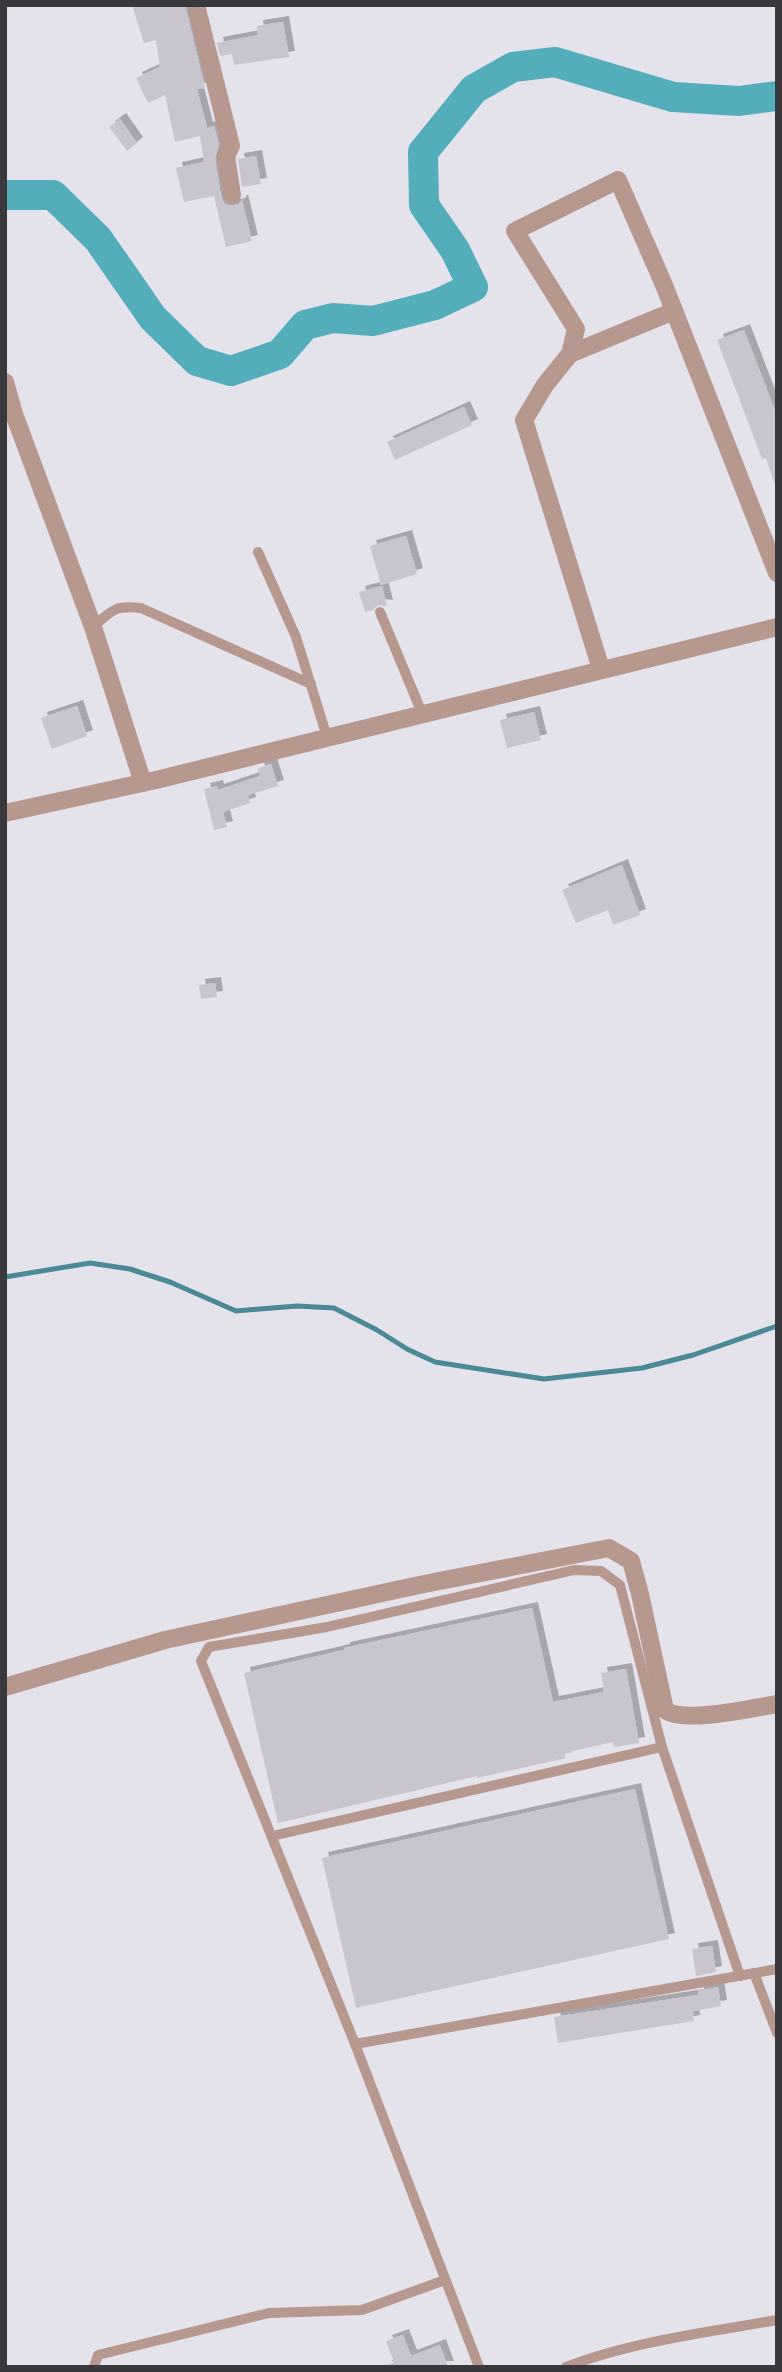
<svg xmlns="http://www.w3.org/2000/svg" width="782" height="2372" font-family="'Roboto Serif',serif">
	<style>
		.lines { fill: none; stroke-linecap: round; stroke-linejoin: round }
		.stream { stroke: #4b8a94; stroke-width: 5 }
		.river { stroke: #53adba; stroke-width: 30 }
		.building { fill: #c8c5ce; filter: url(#shadow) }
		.lane { stroke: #b7988f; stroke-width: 10 }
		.street { stroke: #b7988f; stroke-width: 18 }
	</style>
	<defs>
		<filter id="shadow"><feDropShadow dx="6" dy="-6" stdDeviation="0" flood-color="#0004"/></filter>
	</defs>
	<rect width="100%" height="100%" fill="#e4e2eb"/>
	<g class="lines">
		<polyline class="stream" points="5,1277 90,1263 130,1269 170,1282 236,1311 297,1306 334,1308 377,1330 407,1349 435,1362 544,1379 642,1368 693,1355 777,1326"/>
		<polyline class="river" points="5,195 53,195 98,239 153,318 197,361 231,371 280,354 305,325 333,318 373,321 435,305 473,287 455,250 424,205 423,152 474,89 513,67 555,62 673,97 739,101 777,96"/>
	</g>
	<g class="building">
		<polygon points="132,5 185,5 205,88 197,89 207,128 214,126 219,145 215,158 221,197 224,203 229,206 239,204 242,200 252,241 226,247 214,196 184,202 176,168 204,162 200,136 175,142 165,95 148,103 136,78 160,67 156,40 144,43"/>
		<polygon points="283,22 289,57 234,65 232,54 220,56 217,43 258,35 257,26"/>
		<polygon points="120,119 137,143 127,151 109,127"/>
		<polygon points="256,156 261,184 242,187 238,159"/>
		<polygon points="744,330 777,416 777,483 774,483 766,458 762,459 717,340"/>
		<polygon points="464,407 472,425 395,460 387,442"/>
		<polygon points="406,536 417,574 381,585 370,546"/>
		<polygon points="382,586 387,606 378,605 373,610 365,612 359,592"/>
		<polygon points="77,706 87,736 52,749 41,718"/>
		<polygon points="534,712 541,740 507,748 500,720"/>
		<polygon points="271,764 278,786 248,795 250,803 223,812 227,827 214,830 204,789 217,786 218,790 260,776 258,768"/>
		<polygon points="622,865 640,915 613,925 608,910 576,923 562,890"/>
		<polygon points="215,983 217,997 201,999 199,985"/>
		<polygon points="532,1608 553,1702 604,1692 601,1673 626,1669 639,1743 614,1747 613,1742 564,1753 566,1758 477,1778 477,1776 278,1823 244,1673 344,1650 344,1648"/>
		<polygon points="635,1789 669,1939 356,2008 322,1858"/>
		<polygon points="712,1946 716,1972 696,1976 692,1949"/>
		<polygon points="718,1987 721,2006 693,2011 694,2021 558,2043 554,2017 698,1995 698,1991"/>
		<polygon points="403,2335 411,2356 440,2345 448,2367 385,2367 394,2362 386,2341"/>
	</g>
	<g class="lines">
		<g class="lane">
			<polyline points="258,552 296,637 327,737"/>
			<polyline points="380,612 422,713"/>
			<path d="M93 627C112 610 115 605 141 608L311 684"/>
			<polyline points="272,1836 662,1747"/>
			<polyline points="754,1973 777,2033"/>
			<polyline points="355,2044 777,1969"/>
			<polyline points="94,2367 98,2355 269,2313 362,2310 445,2280"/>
			<polyline points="479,2367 355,2044 201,1661 209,1647 327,1627 574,1570 601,1571 620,1585 662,1747 740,1976"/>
			<path d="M566 2367C630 2342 708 2332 777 2320"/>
		</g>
		<g class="street">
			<polyline points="196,5 231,146 226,156 232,195"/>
			<polyline points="570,354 674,311"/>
			<polyline points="5,382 14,414 93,627 143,783"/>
			<polyline points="601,669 524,420 545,385 570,354 576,329 515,231 618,180 664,285 777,573"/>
			<polyline points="5,813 156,780 777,627"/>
			<path d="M5 1687 165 1640 424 1584 609 1548 631 1561 640 1594 665 1710C684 1724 753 1708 777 1704"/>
		</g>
	</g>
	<rect width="782" height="2372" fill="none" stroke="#39383c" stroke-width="14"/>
</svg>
